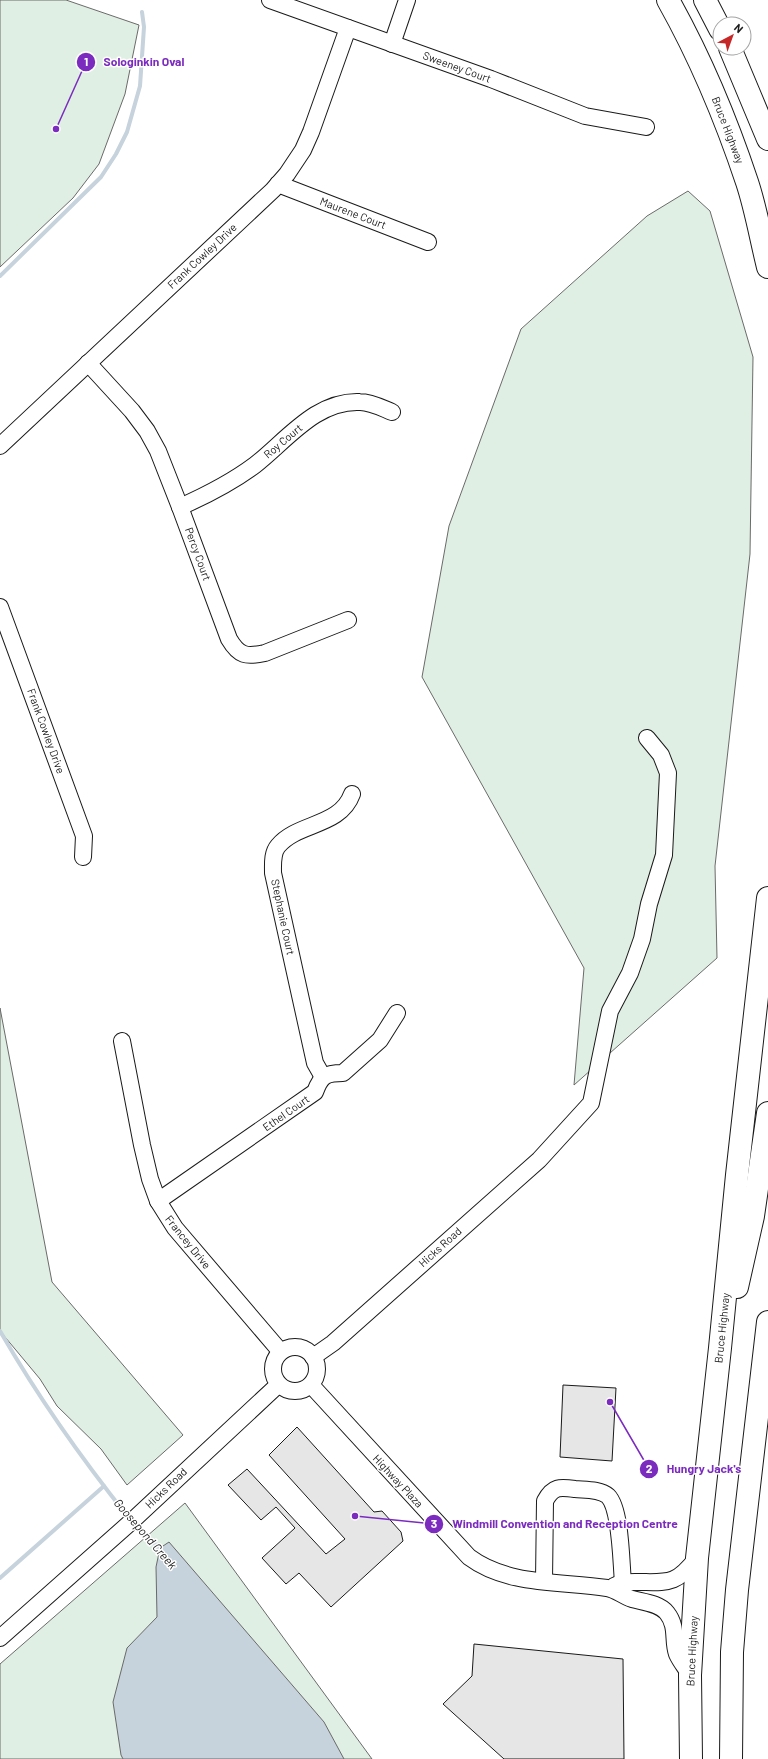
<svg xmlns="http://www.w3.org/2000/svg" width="768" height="1759" font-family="Barlow,sans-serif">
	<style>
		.green { fill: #e0efe3; stroke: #6a6a6a }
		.water { fill: #c6d2dc; stroke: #6a6a6a }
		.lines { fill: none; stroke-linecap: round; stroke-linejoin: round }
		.stream { stroke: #c6d2dc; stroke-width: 4 }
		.building { fill: #e6e6e6; stroke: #1a1a1a }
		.minor-casing { stroke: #1a1a1a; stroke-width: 18 }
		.highway-casing { stroke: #1a1a1a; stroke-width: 24 }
		.minor { stroke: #fff; stroke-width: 16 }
		.highway { stroke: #fff; stroke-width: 22 }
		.labels { text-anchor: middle; stroke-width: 3; stroke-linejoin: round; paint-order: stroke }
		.street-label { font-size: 11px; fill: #1a1a1a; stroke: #fff }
		.water-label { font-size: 12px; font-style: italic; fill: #1a1a1a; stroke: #fff }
		.leader { fill: none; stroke: #7b2cbf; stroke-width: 1.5 }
		.callout-dot { fill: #7b2cbf; stroke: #fff; stroke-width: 1.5 }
		.mark-label { font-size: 12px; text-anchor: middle; font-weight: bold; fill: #fff }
		.callout-label { font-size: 12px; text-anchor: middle; font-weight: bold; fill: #7b2cbf; stroke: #fff; stroke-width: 3; stroke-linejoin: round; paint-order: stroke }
	</style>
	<rect width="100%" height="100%" fill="#fff"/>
	<g class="green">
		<polygon points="0,0 66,0 139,25 125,94 99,164 73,198 0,267"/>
		<polygon points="688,191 710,211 753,357 750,554 715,866 717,958 574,1085 584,968 422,677 449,526 521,329 647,216"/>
		<polygon points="0,1008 52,1282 183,1435 127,1485 101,1449 57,1406 40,1379 0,1331"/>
		<polygon points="185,1503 372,1759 0,1759 0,1664"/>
	</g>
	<polygon class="water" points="169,1542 324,1722 344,1759 123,1759 121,1755 113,1702 127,1648 157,1617 156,1567 160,1548"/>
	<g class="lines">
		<g class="stream">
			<polyline points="0,276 101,177 116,154 127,132 140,86 144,27 142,12"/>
			<path d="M0 1331C38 1397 81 1458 129 1518"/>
			<polyline points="134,1523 163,1552"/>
			<polyline points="0,1578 104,1486"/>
		</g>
	</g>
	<g class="building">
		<polygon points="563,1385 616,1388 612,1461 560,1457"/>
		<polygon points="297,1427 374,1512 382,1511 401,1532 403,1541 331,1607 299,1573 286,1584 262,1558 295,1528 276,1507 261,1520 228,1485 247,1469 326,1554 345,1539 269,1455"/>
		<polygon points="474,1644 623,1659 624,1759 504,1759 443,1704 472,1676"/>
	</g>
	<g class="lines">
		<defs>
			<g id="minor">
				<polyline points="270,0 491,79 585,116 646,127"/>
				<polyline points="392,44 407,0"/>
				<polyline points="278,184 428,242"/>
				<path d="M88 363 132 411 147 431 158 451 180 507 229 639C239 656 246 657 265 653L348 620"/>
				<polyline points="0,446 273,190 287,174 303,150 311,132 348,28"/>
				<path d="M180 507C207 495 231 483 255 465 287 440 316 400 360 402 371 402 382 408 392 412"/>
				<polyline points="0,607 84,836 83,857"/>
				<polyline points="122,1041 142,1145 150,1179 158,1201 175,1228 280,1351"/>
				<path d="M323 1077 315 1063 273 873C273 864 272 853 278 846 298 822 340 827 352 794"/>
				<path d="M158 1201 315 1092C321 1076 325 1073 343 1073L380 1040 397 1013"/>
				<circle cx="295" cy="1369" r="22"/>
				<polyline points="313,1357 333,1343 539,1160 591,1103 610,1011 630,973 642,939 649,904 664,855 668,773 661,755 647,738"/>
				<path d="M311 1385 469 1557C508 1586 561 1581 607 1588 615 1589 623 1596 632 1599 643 1602 659 1603 667 1613 678 1627 672 1640 677 1654 680 1661 686 1668 690 1675"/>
				<path d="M544 1581 545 1501C553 1486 560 1487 575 1489 585 1490 600 1489 608 1496 621 1509 621 1562 623 1582"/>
				<path d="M614 1586C621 1582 627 1582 635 1582 668 1582 675 1586 697 1558"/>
				<polyline points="0,1638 132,1521 278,1385"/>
			</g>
			<g id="highway">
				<path d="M668 0C700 57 726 119 747 182 756 209 761 239 768 267"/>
				<polyline points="705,0 720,29"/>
				<polyline points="730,48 768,139"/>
				<polyline points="737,1287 753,1216 768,1113"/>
				<polyline points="691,1759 690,1675 697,1558 720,1348 737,1175 768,898"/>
				<polyline points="731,1759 732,1652 737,1590 768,1322"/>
			</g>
		</defs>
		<use href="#minor" class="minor-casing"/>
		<use href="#highway" class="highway-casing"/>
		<use href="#minor" class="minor"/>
		<use href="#highway" class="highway"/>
	</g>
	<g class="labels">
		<g class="street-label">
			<text transform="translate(457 67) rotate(20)" y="4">Sweeney Court</text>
			<text transform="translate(728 130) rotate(69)" y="4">Bruce Highway</text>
			<text transform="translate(353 213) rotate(21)" y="4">Maurene Court</text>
			<text transform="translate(202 256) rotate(-43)" y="4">Frank Cowley Drive</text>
			<text transform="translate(283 441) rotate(-40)" y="4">Roy Court</text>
			<text transform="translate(198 554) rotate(70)" y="4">Percy Court</text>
			<text transform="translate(46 731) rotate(70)" y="4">Frank Cowley Drive</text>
			<text transform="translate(283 917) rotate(78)" y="4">Stephanie Court</text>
			<text transform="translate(286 1113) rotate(-35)" y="4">Ethel Court</text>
			<text transform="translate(188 1242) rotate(51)" y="4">Francey Drive</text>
			<text transform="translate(440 1247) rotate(-42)" y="4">Hicks Road</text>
			<text transform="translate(722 1328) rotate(-84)" y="4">Bruce Highway</text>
			<text transform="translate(398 1481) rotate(47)" y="4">Highway Plaza</text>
			<text transform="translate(166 1488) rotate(-44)" y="4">Hicks Road</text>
			<text transform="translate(692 1651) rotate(-87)" y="4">Bruce Highway</text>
		</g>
		<g class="water-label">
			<text transform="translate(145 1534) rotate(49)" y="4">Goosepond Creek</text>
		</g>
	</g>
	<path class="leader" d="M56 129L86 62M610 1402L649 1469M355 1516L434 1524"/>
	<g class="callout-dot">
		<circle cx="56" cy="129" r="4"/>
		<circle cx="610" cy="1402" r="4"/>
		<circle cx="355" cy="1516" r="4"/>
		<circle cx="86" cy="62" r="10"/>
		<circle cx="649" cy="1469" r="10"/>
		<circle cx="434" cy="1524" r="10"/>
	</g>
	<g class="mark-label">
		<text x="86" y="66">1</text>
		<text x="649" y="1473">2</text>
		<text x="434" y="1528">3</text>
	</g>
	<g class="callout-label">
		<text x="144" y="66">Sologinkin Oval</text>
		<text x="704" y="1473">Hungry Jack's</text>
		<text x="565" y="1528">Windmill Convention and Reception Centre</text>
	</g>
	<g transform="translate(732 36) rotate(41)"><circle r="19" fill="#ffffff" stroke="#a3a3a3"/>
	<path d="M0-3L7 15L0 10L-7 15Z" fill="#c62828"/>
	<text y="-6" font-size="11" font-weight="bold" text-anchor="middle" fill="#1a1a1a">N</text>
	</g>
</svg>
